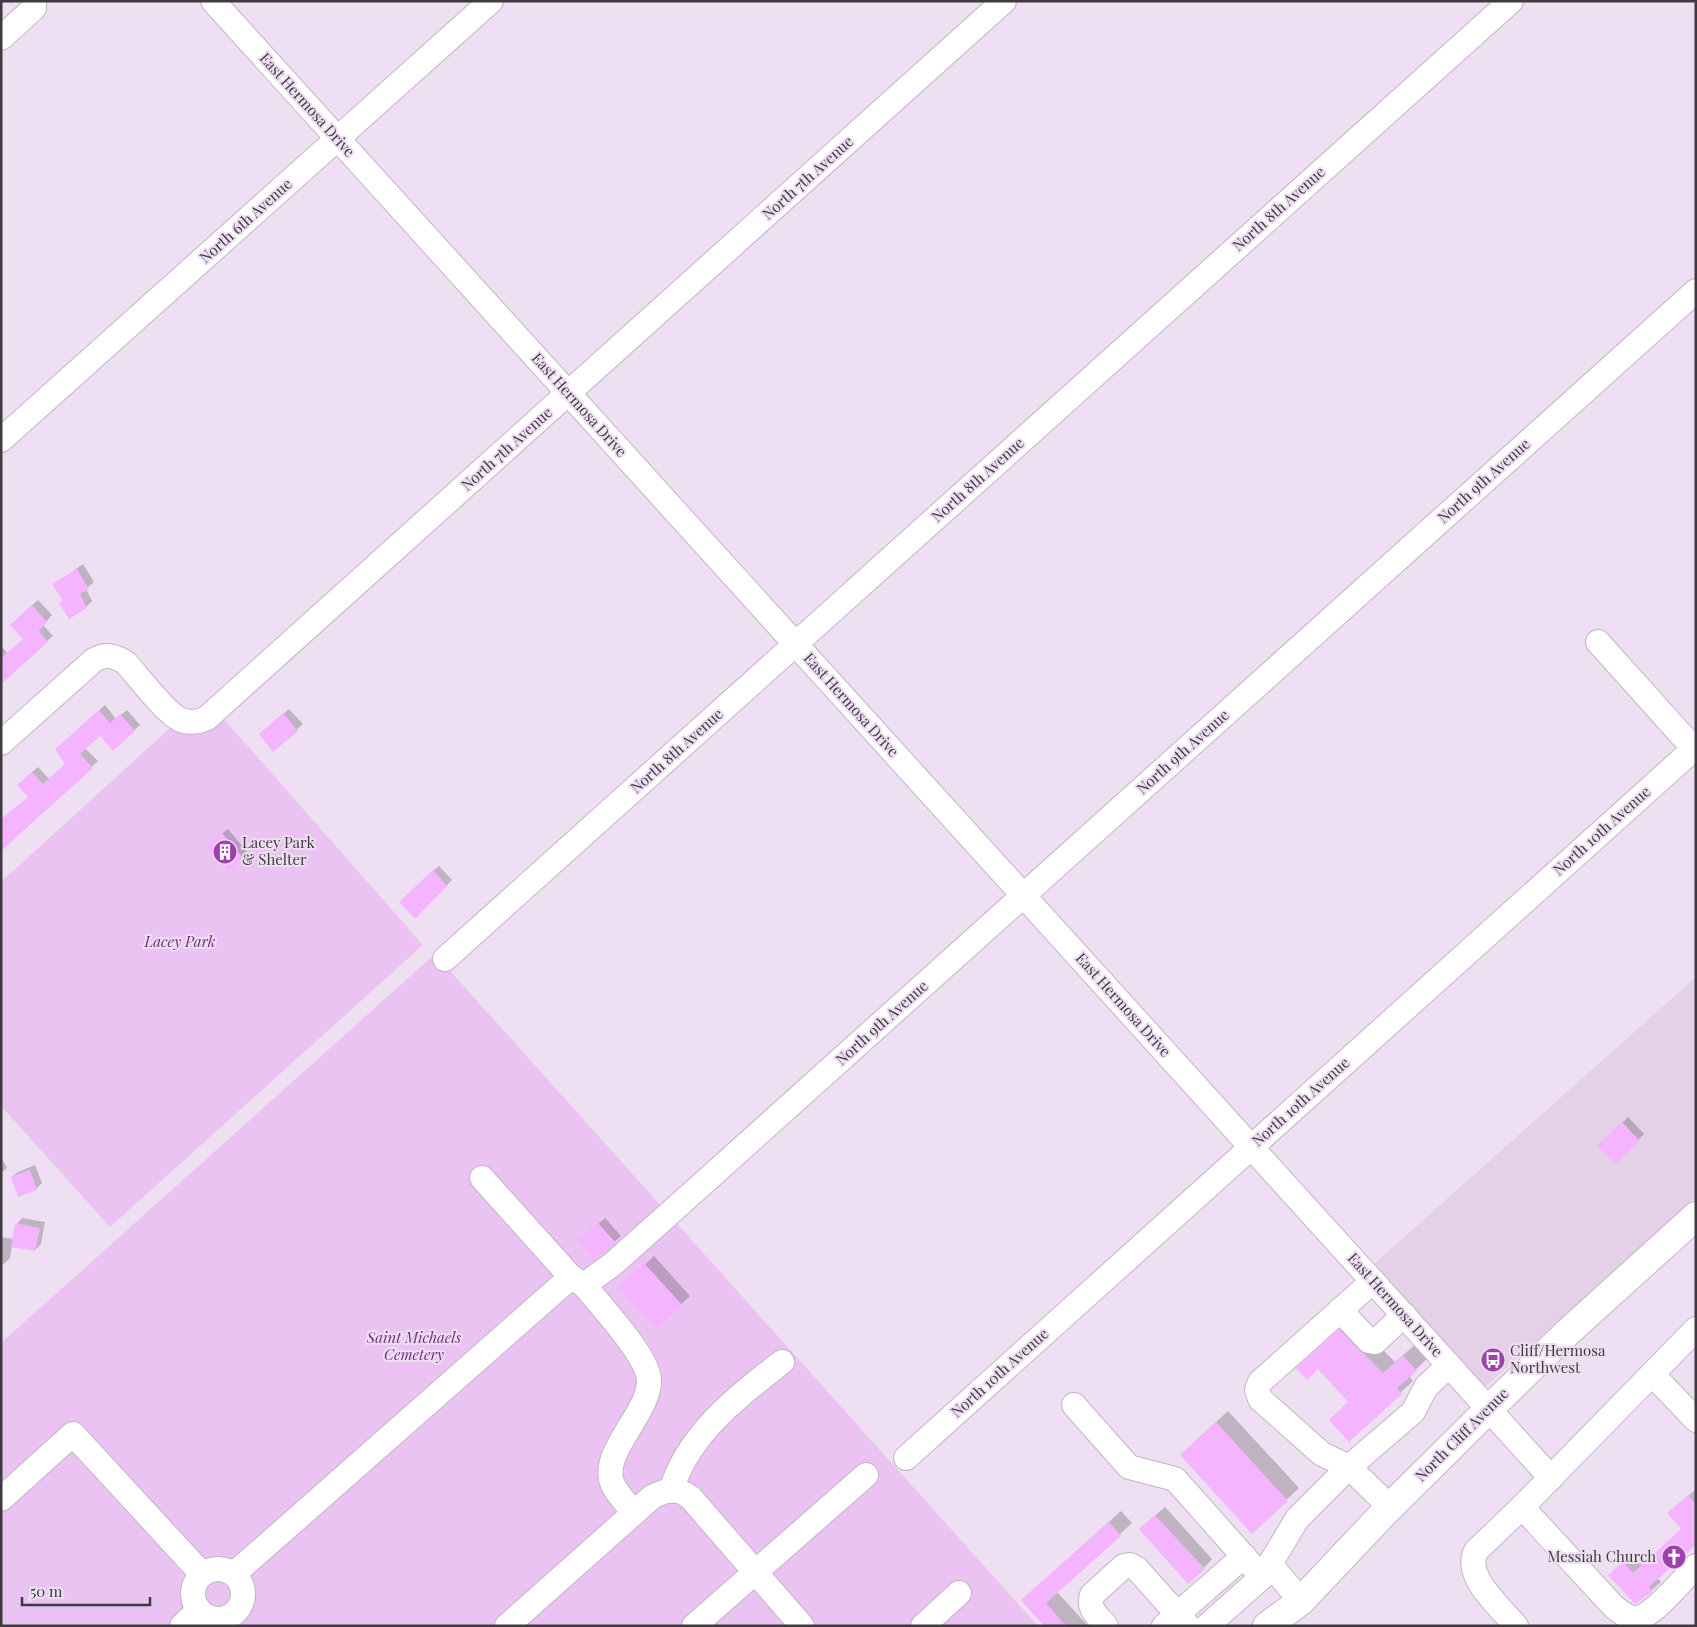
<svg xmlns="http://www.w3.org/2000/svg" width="1697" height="1627" font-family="'Playfair Display',serif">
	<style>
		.built { fill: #e4d0e7 }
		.green { fill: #ebc3f2 }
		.shadow { fill: #0003 }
		.building { fill: #f4b4ff }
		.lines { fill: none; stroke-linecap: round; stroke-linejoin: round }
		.minor-casing { stroke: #c3b4c6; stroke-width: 26 }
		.major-casing { stroke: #c3b4c6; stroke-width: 30 }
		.minor { stroke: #fff; stroke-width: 24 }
		.major { stroke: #fff; stroke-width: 28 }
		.labels { text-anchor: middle; stroke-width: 4; stroke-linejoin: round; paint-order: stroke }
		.street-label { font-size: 15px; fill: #3f3940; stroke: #efdff2 }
		.poi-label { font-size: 15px; fill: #3f3940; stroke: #efdff2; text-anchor: start }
		.park-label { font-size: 15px; font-style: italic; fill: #732980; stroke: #efdff2 }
	</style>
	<rect width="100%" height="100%" fill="#efdff2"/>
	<polygon class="built" points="1696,977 1696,1197 1485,1387 1374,1264"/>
	<g class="green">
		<polygon points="216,710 423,945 110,1227 1,1106 1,882 180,719"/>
		<polygon points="435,954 1038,1626 1,1626 1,1343"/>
	</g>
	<g class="shadow">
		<polygon points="83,564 94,582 86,589 92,601 86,607 60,604 64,600 54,585"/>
		<polygon points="38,600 52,615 43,625 53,636 1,679 1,646 8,654 24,639 17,619"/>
		<polygon points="105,705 116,719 127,710 140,725 113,749 100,734 85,748 98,761 1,848 29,797 24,779 38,767 49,779 67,764 62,744"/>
		<polygon points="289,709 303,724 274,750 266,729"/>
		<polygon points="228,829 247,852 242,857 214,840"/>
		<polygon points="439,866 452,880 415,918 406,896"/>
		<polygon points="1628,1117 1644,1134 1615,1163 1599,1146"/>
		<polygon points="1,1157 7,1168 1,1173"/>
		<polygon points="35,1165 42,1183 36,1189 12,1177 18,1172"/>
		<polygon points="22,1218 45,1222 41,1244 35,1250 12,1246 10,1258 4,1264 1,1263 1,1237 14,1239 17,1224"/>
		<polygon points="605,1218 621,1236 595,1258 585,1236"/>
		<polygon points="654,1256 690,1296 657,1327 629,1279"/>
		<polygon points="1352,1319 1395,1362 1416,1344 1428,1358 1409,1376 1413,1381 1349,1440 1349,1402 1310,1357"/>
		<polygon points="1228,1411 1299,1488 1252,1532 1193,1443"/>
		<polygon points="1696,1489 1696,1543 1657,1578 1661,1582 1652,1590 1635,1603 1619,1566 1632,1554 1642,1565 1683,1529 1678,1505"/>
		<polygon points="1165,1507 1212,1559 1204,1568 1149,1521"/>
		<polygon points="1121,1511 1132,1523 1057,1592 1088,1626 1045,1626 1034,1589"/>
	</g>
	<g class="building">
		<polygon points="77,569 89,589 80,594 87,608 69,619 59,603 63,601 52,584"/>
		<polygon points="32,605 47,622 39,631 48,642 1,684 1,658 23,639 10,625"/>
		<polygon points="99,710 110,723 120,714 135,731 113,751 100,736 80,754 93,768 1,851 1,819 28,797 17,785 32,772 43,784 65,764 55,749"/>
		<polygon points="283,713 298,731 273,752 259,734"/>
		<polygon points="222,833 243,858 228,871 207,846"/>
		<polygon points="433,870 447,886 415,919 399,902"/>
		<polygon points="1622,1122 1640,1141 1615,1164 1597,1146"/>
		<polygon points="30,1170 37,1190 18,1197 11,1177"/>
		<polygon points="15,1223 40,1228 35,1251 11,1247"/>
		<polygon points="598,1223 616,1243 595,1260 578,1241"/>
		<polygon points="644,1263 682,1305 657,1329 618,1287"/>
		<polygon points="1339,1329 1383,1373 1403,1355 1417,1371 1397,1388 1402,1394 1349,1442 1329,1420 1348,1402 1318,1369 1307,1380 1296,1368"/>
		<polygon points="1216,1422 1288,1501 1252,1534 1180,1455"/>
		<polygon points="1688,1495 1696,1504 1696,1545 1649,1587 1652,1592 1635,1604 1608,1575 1623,1562 1633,1573 1681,1529 1667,1513"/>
		<polygon points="1155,1515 1205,1569 1188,1584 1139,1529"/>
		<polygon points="1109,1522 1121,1536 1046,1603 1066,1626 1044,1626 1021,1600"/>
	</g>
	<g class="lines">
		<defs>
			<g id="minor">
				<polyline points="213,1 1551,1478"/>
				<polyline points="1,38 34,8 34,1"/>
				<polyline points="1,440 491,1"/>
				<polyline points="1598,642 1694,749"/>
				<path d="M1 743 94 660C106 653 115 656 126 663 138 676 166 714 181 720 189 723 199 722 207 718L1004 1"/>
				<polyline points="445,959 1511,1"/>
				<polyline points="482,1178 571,1277"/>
				<polyline points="584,1285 614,1263 670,1213 1696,291"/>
				<polyline points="1340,1310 1369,1341 1375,1342 1404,1315"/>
				<polyline points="1652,1374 1696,1420"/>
				<polyline points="1074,1405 1129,1467 1175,1479 1262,1577"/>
				<polyline points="906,1458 1696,747"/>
				<path d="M671 1491C688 1434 737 1397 782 1362"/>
				<polyline points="1,1499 73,1434 202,1574"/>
				<polyline points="1390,1507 1349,1467 1413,1412 1426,1387 1449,1365"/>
				<path d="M1522 1507 1614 1607C1622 1613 1630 1620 1639 1618 1657 1612 1682 1580 1696 1566"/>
				<polyline points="1270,1564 1297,1519 1349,1467 1322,1454 1260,1399 1257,1390 1260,1382 1373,1281"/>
				<circle cx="218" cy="1594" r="25"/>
				<path d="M234 1574 571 1277 584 1285C600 1305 647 1355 649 1379 651 1413 598 1453 613 1485 618 1495 627 1504 634 1513"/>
				<polyline points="182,1626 199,1610"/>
				<path d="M507 1626 652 1497C668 1489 676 1487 691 1498L802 1626"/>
				<polyline points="694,1626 866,1475"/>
				<polyline points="923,1626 959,1593"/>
				<path d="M1106 1626C1098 1616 1087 1609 1092 1595L1124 1566 1130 1565 1137 1569 1188 1626"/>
				<polyline points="1164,1626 1244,1556"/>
				<polyline points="1207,1626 1262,1577 1270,1564 1301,1601"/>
				<path d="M1516 1626C1500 1607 1463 1576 1476 1551L1522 1507 1696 1329"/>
			</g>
			<polyline id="major" points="1267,1626 1301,1601 1384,1513 1489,1409 1567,1333 1696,1216"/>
		</defs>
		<use href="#minor" class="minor-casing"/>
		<use href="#major" class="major-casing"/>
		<use href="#minor" class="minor"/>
		<use href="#major" class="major"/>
	</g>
	<defs>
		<symbol id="building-disc" viewBox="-11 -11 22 22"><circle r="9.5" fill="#9d42ad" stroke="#efdff2"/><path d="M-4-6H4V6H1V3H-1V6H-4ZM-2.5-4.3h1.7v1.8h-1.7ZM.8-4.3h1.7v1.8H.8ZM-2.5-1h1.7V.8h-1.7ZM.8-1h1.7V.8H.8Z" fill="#fff"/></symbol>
		<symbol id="bus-disc" viewBox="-11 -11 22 22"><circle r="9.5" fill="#9d42ad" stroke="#efdff2"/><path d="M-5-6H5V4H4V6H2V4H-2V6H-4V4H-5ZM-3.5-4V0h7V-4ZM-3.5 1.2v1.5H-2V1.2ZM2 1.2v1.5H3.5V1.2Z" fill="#fff"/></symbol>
		<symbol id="church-disc" viewBox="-11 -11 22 22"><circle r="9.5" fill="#9d42ad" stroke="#efdff2"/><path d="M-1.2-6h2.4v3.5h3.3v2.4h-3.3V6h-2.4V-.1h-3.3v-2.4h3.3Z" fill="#fff"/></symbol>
	</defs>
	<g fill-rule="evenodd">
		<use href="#building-disc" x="211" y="838" width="28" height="28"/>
		<use href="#bus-disc" x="1479" y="1346" width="28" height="28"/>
		<use href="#church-disc" x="1660" y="1543" width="28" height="28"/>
	</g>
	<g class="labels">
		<g class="street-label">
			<text transform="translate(307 105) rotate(48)" y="5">East Hermosa Drive</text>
			<text transform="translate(808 178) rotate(-42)" y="5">North 7th Avenue</text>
			<text transform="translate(1279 209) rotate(-42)" y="5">North 8th Avenue</text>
			<text transform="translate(246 221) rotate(-42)" y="5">North 6th Avenue</text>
			<text transform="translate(579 405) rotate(48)" y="5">East Hermosa Drive</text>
			<text transform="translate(507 449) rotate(-42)" y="5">North 7th Avenue</text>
			<text transform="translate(978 480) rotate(-42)" y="5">North 8th Avenue</text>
			<text transform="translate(1484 481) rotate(-42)" y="5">North 9th Avenue</text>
			<text transform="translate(851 705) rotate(48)" y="5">East Hermosa Drive</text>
			<text transform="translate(677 751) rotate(-42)" y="5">North 8th Avenue</text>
			<text transform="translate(1183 752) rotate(-42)" y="5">North 9th Avenue</text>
			<text transform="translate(1602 831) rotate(-42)" y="5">North 10th Avenue</text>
			<text transform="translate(1123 1005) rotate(48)" y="5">East Hermosa Drive</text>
			<text transform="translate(882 1023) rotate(-42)" y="5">North 9th Avenue</text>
			<text transform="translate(1301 1102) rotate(-42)" y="5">North 10th Avenue</text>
			<text transform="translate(1395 1305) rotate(48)" y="5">East Hermosa Drive</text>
			<text transform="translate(1000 1373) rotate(-42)" y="5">North 10th Avenue</text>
			<text transform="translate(1462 1435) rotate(-45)" y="5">North Cliff Avenue</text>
		</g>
		<g class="poi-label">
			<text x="242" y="848">Lacey Park<tspan x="242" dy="17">&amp; Shelter</tspan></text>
			<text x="1510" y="1356">Cliff/Hermosa<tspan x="1510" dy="17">Northwest</tspan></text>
			<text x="1656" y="1562" text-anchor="end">Messiah Church</text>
		</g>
		<g class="park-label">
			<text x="180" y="947">Lacey Park</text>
			<text x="414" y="1343">Saint Michaels<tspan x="414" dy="17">Cemetery</tspan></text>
		</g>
	</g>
	<rect width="1697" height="1627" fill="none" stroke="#3f3940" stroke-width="5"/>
	<path d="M22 1597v8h128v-8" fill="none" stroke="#3f3940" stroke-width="2.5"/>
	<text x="30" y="1597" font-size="15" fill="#3f3940" stroke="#efdff2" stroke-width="4" paint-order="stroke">50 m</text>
</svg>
